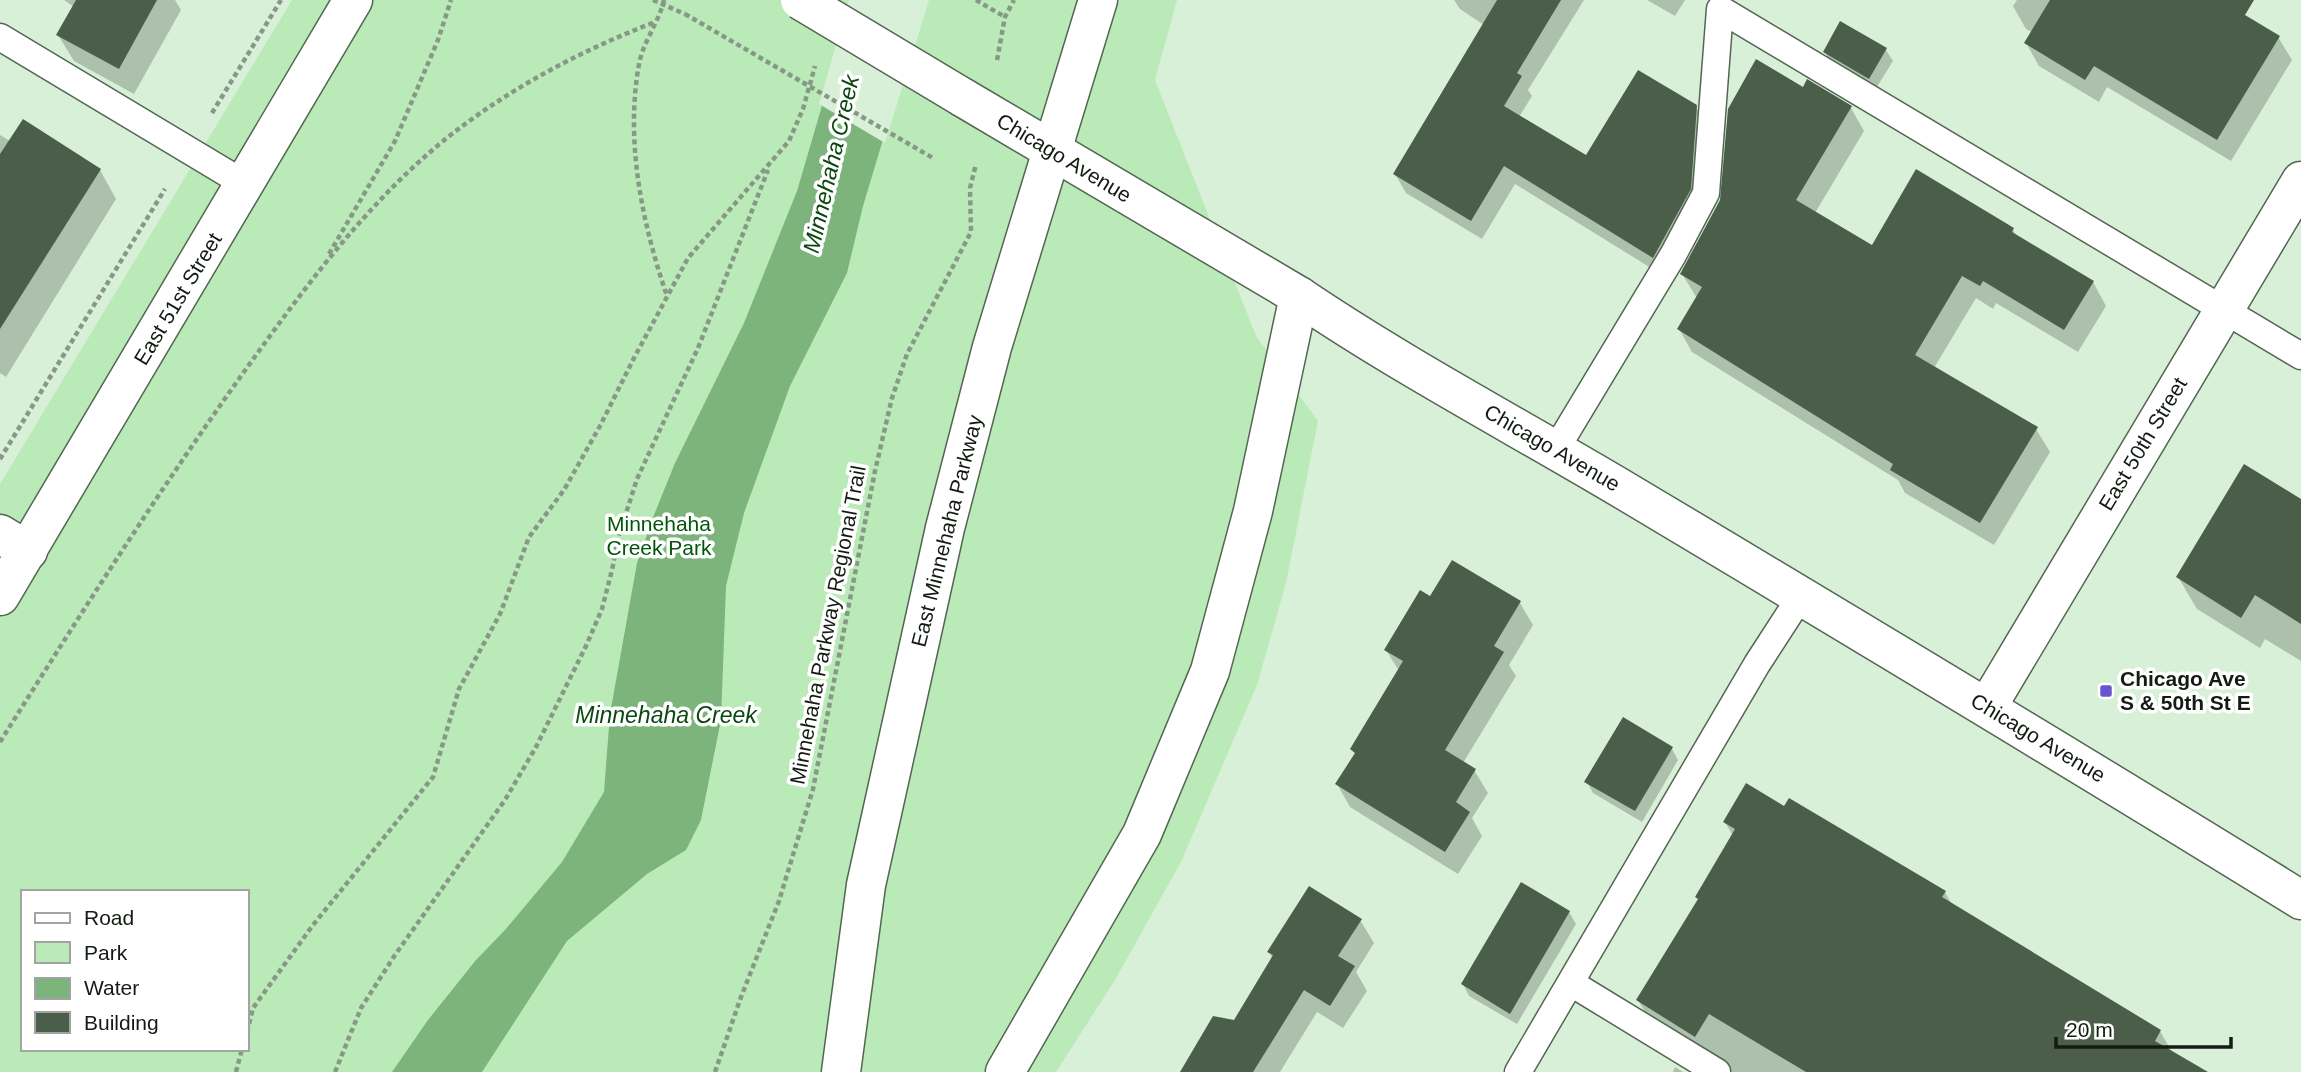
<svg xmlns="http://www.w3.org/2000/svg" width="2301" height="1072" font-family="Helvetica,sans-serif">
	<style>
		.green { fill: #baeab8; fill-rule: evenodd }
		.water { fill: #7db47c }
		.pier { fill: #d9f0d8 }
		.shadow { fill: #0003 }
		.building { fill: #4a5e4a }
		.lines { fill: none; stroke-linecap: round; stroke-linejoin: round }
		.service-casing { stroke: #536652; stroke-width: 29 }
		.minor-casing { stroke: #536652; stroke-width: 41 }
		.tertiary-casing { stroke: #536652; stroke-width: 41 }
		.path { stroke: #879886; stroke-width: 4.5; stroke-dasharray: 5 3.5; stroke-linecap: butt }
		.service { stroke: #fff; stroke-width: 26 }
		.minor { stroke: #fff; stroke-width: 38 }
		.tertiary { stroke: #fff; stroke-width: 38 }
		.tertiary-bridge-casing { stroke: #536652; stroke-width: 41; stroke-linecap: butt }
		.path-bridge { stroke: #879886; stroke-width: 4.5; stroke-dasharray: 5 3.5; stroke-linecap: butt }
		.tertiary-bridge { stroke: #fff; stroke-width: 38 }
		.poi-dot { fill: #6657d0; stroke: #fff; stroke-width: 2.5 }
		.labels { text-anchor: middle; stroke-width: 7; stroke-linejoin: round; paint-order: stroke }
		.street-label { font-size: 21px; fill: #131b12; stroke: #fff }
		.park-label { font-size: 21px; fill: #00570b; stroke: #fff }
		.poi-label { font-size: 21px; font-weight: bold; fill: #131b12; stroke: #fff; text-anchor: start }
		.water-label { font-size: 23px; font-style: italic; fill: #0b4710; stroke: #fff }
	</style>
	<rect width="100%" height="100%" fill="#d9f0d8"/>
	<path class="green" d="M292 0H1177L1155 80 1256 336 1318 421 1286 583 1257 685 1181 862 1115 980 1056 1072H0V484ZM23 892H247V1049H23Z"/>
	<polygon class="water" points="853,0 925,0 863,206 847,273 790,386 744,513 726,586 721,720 701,820 686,850 647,874 567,941 482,1072 392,1072 428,1020 476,960 505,930 562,862 604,792 610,714 637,563 654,515 675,463 744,323 797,191"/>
	<polygon class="pier" points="849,0 929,0 885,143 819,104"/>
	<g class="shadow">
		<polygon points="64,0 175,0 181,10 134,94 74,61 58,35 74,7"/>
		<polygon points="1454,0 1584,0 1528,90 1532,96 1519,117 1587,158 1696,107 1707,126 1701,208 1664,276 1515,184 1482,239 1406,193 1395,174 1484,25 1460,9"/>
		<polygon points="1647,0 1685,0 1675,16"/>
		<polygon points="2017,0 2220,0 2278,37 2292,60 2231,161 2107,87 2099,102 2039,66 2026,43 2032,32 2026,29 2013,6"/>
		<polygon points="1886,50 1893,61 1875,90 1831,64 1825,52"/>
		<polygon points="1804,89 1851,108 1864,131 1815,213 1873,248 2013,230 2017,237 2093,282 2106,306 2078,352 1996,303 1993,309 1976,298 1934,368 2036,429 2050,452 1994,545 1905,493 1898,480 1692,352 1679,329 1697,298 1682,274"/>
		<polygon points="23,122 100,170 116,199 6,377 0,373 0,135 10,141"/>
		<polygon points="2301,501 2301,661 2265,639 2260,648 2197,609 2178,577"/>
		<polygon points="1431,598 1520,603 1533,625 1509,665 1516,676 1463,763 1474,770 1488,793 1472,818 1482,836 1458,874 1350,807 1337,784 1356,755 1352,749 1399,671 1386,650"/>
		<polygon points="1672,749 1678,760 1642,822 1593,793 1587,782"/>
		<polygon points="1785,808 1945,892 1952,905 2160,1031 2173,1054 2203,1072 1727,1072 1650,1021 1638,1000 1699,901 1733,836 1725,822"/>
		<polygon points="1569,912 1576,924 1517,1024 1469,996 1463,984"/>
		<polygon points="1360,920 1374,943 1356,972 1367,991 1343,1028 1317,1012 1280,1072 1182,1072 1235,1022 1273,959 1269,952"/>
		<polygon points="1675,1067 1683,1072 1673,1072"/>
	</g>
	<g class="building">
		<polygon points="76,0 157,0 119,69 56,35"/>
		<polygon points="1497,0 1561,0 1517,73 1522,76 1504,106 1586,155 1638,70 1697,105 1691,189 1653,258 1504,166 1471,221 1393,174"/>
		<polygon points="2050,0 2254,0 2245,15 2280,36 2217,140 2094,66 2085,80 2024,43"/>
		<polygon points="1840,21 1887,48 1869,79 1823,52"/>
		<polygon points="1756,59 1803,87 1807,79 1852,106 1796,200 1872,245 1916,169 2014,228 2012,232 2094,281 2064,330 1983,281 1980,286 1962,276 1915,355 2038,427 1980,523 1890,470 1893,464 1677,329 1702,287 1680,274 1720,200 1728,109"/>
		<polygon points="23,119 101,169 0,329 0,154"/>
		<polygon points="2244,464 2301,499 2301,624 2255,595 2241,618 2176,577"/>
		<polygon points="1452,560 1521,601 1494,646 1504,652 1445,750 1476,769 1456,802 1470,812 1445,852 1335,784 1355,753 1350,749 1403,661 1384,650 1420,590 1430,596"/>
		<polygon points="1623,717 1673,747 1635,811 1584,782"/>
		<polygon points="1746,783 1784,806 1789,798 1946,891 1942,897 2161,1030 2155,1041 2208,1072 1806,1072 1709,1014 1695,1037 1636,1000 1698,899 1695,897 1735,829 1723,822"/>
		<polygon points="1521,882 1570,911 1510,1014 1461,984"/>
		<polygon points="1309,886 1362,919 1338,956 1355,966 1330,1006 1304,990 1253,1072 1180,1072 1213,1016 1234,1020 1273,955 1267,952"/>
	</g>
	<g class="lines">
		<defs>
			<g id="service">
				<polyline points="0,37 245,184"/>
				<polyline points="1556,449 1673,255 1706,193 1720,9 2301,356"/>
				<polyline points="1571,983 1717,1072"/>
				<polyline points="1518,1072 1757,664 1801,596"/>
			</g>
			<g id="minor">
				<polyline points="0,534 28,551"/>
				<polyline points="0,596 353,0"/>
				<polyline points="1987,707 2301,181"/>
				<polyline points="1005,1072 1142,834 1210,671 1253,511 1299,296"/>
			</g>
			<g id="tertiary">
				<path d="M962 97 1299 296C1404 367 1518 427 1627 492 1853 627 2078 762 2301 900"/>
				<polyline points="841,1072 866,885 945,528 992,347 1098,0"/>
			</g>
		</defs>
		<use href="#service" class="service-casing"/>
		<use href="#minor" class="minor-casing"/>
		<use href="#tertiary" class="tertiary-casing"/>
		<g class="path">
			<polyline points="653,0 685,14"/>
			<path d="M664 0C659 22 643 42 639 64 625 141 642 223 667 296"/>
			<polyline points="976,0 1005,17"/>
			<polyline points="997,60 1005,17 1014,0"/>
			<polyline points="212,113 281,0"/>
			<polyline points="329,254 395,141 438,40 451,0"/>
			<polyline points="0,459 165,189"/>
			<path d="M0 742C78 618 156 495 241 376 302 291 366 203 448 137 512 87 580 51 655 22"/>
			<polyline points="247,1032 253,1008 313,925 433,777 459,689 500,614 529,537 564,490 600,426 634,358 688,258 789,141 803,109 815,66"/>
			<polyline points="236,1072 242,1049"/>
			<polyline points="335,1072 361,1008 395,955 505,800 536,747 586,646 602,609 612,570 619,535 637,479 698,348 768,170"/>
			<polyline points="715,1072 741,997 779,901 813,789 875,471 892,398 907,354 971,232 970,188 976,164"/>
		</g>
		<use href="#service" class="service"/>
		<use href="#minor" class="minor"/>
		<use href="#tertiary" class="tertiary"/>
		<defs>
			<polyline id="tertiary-bridge" points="800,0 962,97"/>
		</defs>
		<use href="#tertiary-bridge" class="tertiary-bridge-casing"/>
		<polyline class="path-bridge" points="685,14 933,158"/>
		<use href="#tertiary-bridge" class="tertiary-bridge"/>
	</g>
	<rect class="poi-dot" x="2099" y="684" width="14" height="14" rx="3.5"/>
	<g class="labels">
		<g class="street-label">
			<text transform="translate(1064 158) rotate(31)" y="7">Chicago Avenue</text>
			<text transform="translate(178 299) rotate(-59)" y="7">East 51st Street</text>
			<text transform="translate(2143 444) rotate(-59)" y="7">East 50th Street</text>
			<text transform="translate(1552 448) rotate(30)" y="7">Chicago Avenue</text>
			<text transform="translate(947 531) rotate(-76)" y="7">East Minnehaha Parkway</text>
			<text transform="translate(828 625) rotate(-79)" y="7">Minnehaha Parkway Regional Trail</text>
			<text transform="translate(2038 738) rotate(31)" y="7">Chicago Avenue</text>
		</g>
		<g class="park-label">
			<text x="659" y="531">Minnehaha<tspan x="659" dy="24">Creek Park</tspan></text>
		</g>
		<g class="poi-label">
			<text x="2120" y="686">Chicago Ave<tspan x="2120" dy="24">S &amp; 50th St E</tspan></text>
		</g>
		<g class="water-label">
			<text transform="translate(831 164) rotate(-77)" y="8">Minnehaha Creek</text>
			<text x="666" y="723">Minnehaha Creek</text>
		</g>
	</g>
	<rect x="21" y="890" width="228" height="161" fill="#ffffff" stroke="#a1a4a0" stroke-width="2"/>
	<rect x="35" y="913" width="35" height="10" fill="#ffffff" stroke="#a1a4a0" stroke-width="2"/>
	<text x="84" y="925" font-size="21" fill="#131b12">Road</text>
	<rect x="35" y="942" width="35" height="21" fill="#baeab8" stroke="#a1a4a0" stroke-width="2"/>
	<text x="84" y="960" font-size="21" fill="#131b12">Park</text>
	<rect x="35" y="978" width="35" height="21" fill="#7db47c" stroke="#a1a4a0" stroke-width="2"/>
	<text x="84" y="995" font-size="21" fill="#131b12">Water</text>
	<rect x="35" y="1012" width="35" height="21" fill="#4a5e4a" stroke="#a1a4a0" stroke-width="2"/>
	<text x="84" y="1030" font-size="21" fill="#131b12">Building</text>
	<path d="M2056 1037v10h175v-10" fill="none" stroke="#131b12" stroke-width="3.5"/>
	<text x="2066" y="1037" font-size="21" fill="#131b12" stroke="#ffffff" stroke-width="5" paint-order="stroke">20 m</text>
</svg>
